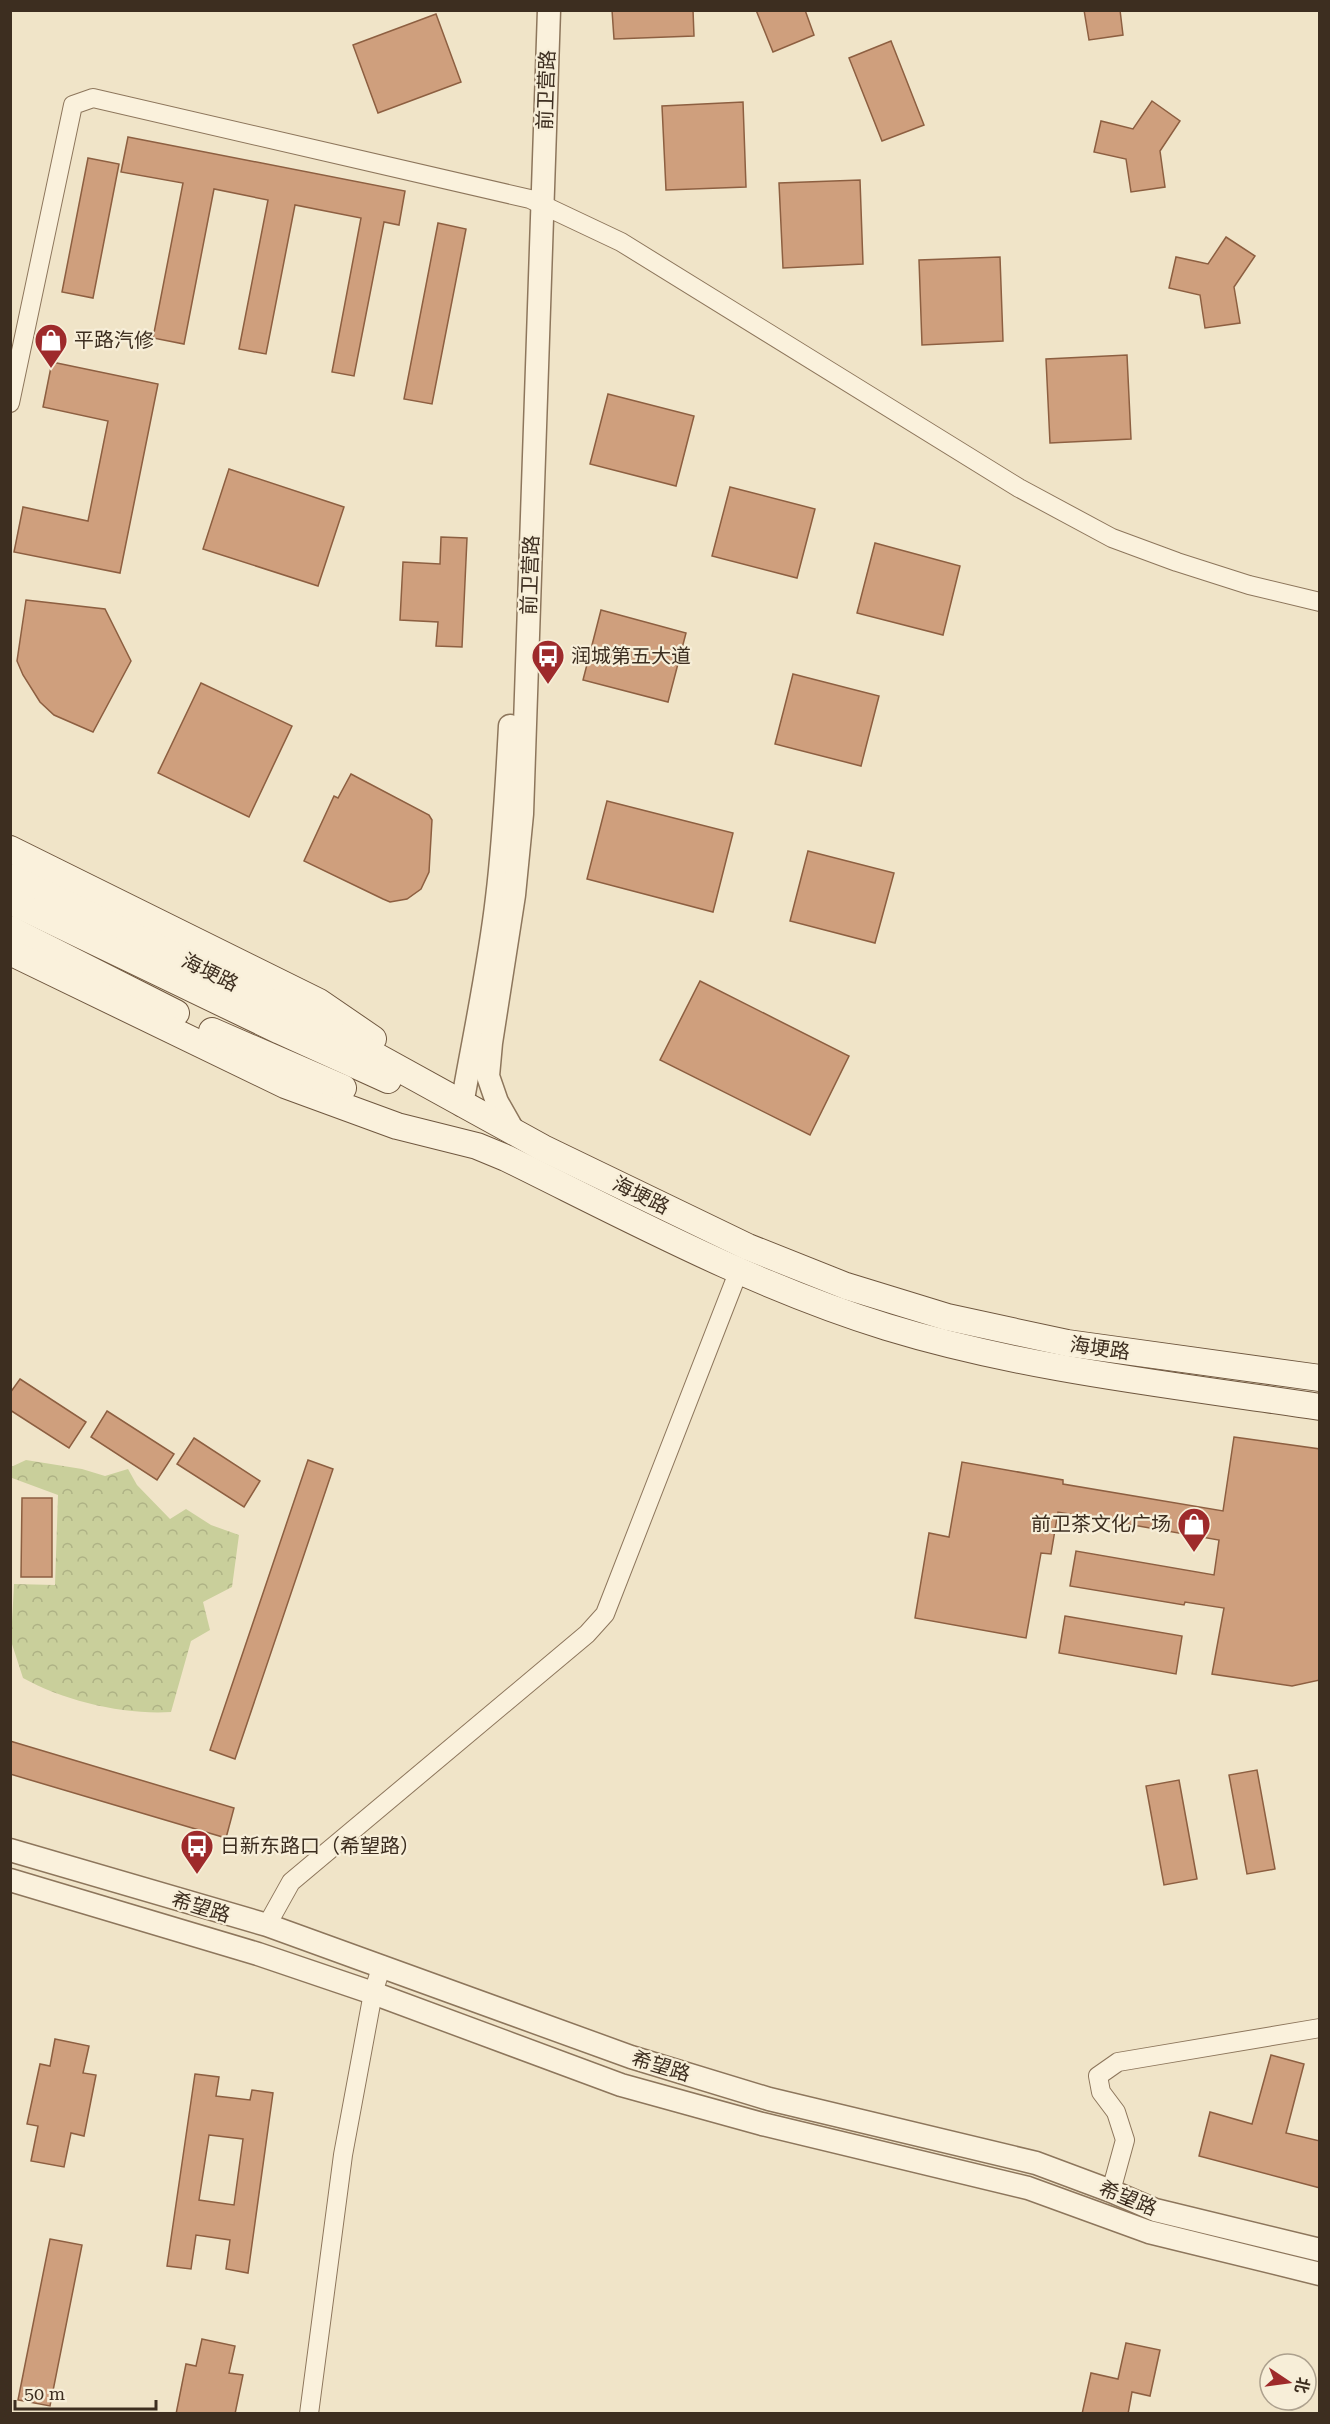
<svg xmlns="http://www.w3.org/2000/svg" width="1330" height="2424" font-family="'Roboto Serif','Noto Sans SC',serif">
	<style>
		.forest { fill: url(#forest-crowns) }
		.building { fill: #cf9f7d; stroke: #8d5f41; stroke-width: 1.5; fill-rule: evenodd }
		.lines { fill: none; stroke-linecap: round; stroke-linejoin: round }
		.minor-casing { stroke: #8d765c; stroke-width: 20 }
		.tertiary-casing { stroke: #8d765c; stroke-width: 25 }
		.secondary-casing { stroke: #6f573f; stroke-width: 28 }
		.minor { stroke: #faf1dc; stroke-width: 18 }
		.tertiary { stroke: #faf1dc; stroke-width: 22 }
		.secondary { stroke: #faf1dc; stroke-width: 26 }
		.labels { text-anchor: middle; stroke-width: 4.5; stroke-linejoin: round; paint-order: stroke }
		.street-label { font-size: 20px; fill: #3d2e20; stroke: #f7eed8 }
		.poi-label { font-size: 20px; fill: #3d2e20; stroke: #f7eed8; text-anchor: start }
	</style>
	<defs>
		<pattern id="forest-crowns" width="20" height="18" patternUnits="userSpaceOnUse" patternTransform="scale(1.5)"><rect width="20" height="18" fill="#c9cf9b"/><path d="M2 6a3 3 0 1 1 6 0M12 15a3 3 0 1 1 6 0" fill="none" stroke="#aeb285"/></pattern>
	</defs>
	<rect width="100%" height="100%" fill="#f0e4c8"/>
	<path class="forest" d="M26 1460 82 1469 105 1476 128 1469 137 1485 170 1519 186 1509 211 1525 239 1535 232 1587 203 1602 210 1630 191 1641 171 1712C124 1715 64 1701 23 1678L11 1641 14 1584 55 1585 58 1495 12 1478 11 1500V1467Z"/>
	<g class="building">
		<polygon points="612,10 693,10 694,36 614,39"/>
		<polygon points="756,10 805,10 814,35 773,52"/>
		<polygon points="1084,10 1120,10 1123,35 1089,40"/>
		<polygon points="436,14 461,82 378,113 353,45"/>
		<polygon points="891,41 924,125 882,141 849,58"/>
		<polygon points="1152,101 1180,121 1160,151 1165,187 1131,192 1126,159 1094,152 1101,121 1133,129"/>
		<polygon points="743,102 746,187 666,190 662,106"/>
		<polygon points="128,137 405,191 399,225 384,222 354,376 332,372 361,218 295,205 266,354 239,349 268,200 214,189 184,344 153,338 183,183 121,172"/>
		<polygon points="88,158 119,164 93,298 62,292"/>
		<polygon points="860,180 863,264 783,268 779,183"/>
		<polygon points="438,223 466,229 432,404 404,399"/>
		<polygon points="1226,237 1255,256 1234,287 1240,323 1205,328 1200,295 1169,288 1176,257 1208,264"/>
		<polygon points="1000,257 1003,341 922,345 919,260"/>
		<polygon points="1127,355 1131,439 1050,443 1046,359"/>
		<polygon points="52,362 158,384 120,573 14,552 23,507 88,521 108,421 43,407"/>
		<polygon points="608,394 694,416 676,486 590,464"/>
		<polygon points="229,469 344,507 318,586 203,549"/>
		<polygon points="730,487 815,509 797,578 712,556"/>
		<polygon points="441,537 467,538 462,647 436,646 438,622 400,620 403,562 440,564"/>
		<polygon points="875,543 960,566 943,635 857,613"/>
		<polygon points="26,600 105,609 131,661 93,732 54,715 40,702 23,675 17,661"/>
		<polygon points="601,610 686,633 668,702 583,680"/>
		<polygon points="793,674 879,696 861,766 775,744"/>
		<polygon points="201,683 292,726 249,817 158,773"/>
		<polygon points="351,774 429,815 432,820 429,872 421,889 407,899 390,902 383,899 304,861 334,796 338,798"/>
		<polygon points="607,801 733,833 713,912 587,879"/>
		<polygon points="808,851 894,873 875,943 790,921"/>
		<polygon points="700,981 849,1056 810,1135 660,1060"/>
		<polygon points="20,1379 86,1422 69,1448 10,1410 10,1393"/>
		<polygon points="107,1411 174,1454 157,1480 91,1437"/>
		<polygon points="1234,1437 1320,1449 1320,1680 1292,1686 1212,1674 1224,1608 1185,1602 1184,1605 1070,1586 1076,1551 1214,1575 1219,1540 1058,1512 1051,1554 1041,1553 1026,1638 915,1618 929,1533 949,1537 962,1462 1063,1480 1063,1484 1223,1511"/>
		<polygon points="194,1438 260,1481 244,1507 177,1464"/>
		<polygon points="308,1460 333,1469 235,1759 210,1750"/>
		<polygon points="22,1498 52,1498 52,1577 21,1577"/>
		<polygon points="1065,1616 1182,1636 1176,1674 1059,1653"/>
		<polygon points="10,1741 234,1808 226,1838 10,1774"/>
		<polygon points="1257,1770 1275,1869 1247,1874 1229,1775"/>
		<polygon points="1179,1780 1197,1879 1164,1885 1146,1786"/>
		<polygon points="55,2039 89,2046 83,2073 96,2075 84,2136 71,2133 64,2167 31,2161 38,2126 27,2124 40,2064 50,2066"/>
		<polygon points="1271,2055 1304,2064 1286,2133 1320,2141 1320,2188 1199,2156 1210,2112 1252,2124"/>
		<path d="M195 2074 219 2077 216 2096 250 2100 252 2090 273 2093 248 2273 226 2269 230 2240 196 2235 191 2269 167 2266ZM209 2135 243 2139 234 2205 199 2200Z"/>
		<polygon points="50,2239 82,2245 50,2406 18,2400"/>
		<polygon points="202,2339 235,2346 229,2373 243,2375 235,2414 176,2414 186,2364 196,2366"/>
		<polygon points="1126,2343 1160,2350 1150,2396 1132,2392 1128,2414 1082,2414 1091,2373 1118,2379"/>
	</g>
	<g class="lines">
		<defs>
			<g id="minor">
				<polyline points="10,403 73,105 93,98 530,199 621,242 1019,488 1112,538 1177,562 1249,585 1320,602"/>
				<polyline points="267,1925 291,1882 587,1634 605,1614 739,1270"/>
				<polyline points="1111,2191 1125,2140 1116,2112 1101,2092 1098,2076 1118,2062 1320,2028"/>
				<polyline points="309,2414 343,2155 373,1993 382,1965"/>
			</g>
			<g id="tertiary">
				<path d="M462 1105C474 1036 489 968 497 898 504 841 507 783 510 726"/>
				<polyline points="514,1132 497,1102 488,1076 491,1043 514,895 522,814 549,10"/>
				<polyline points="10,1850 267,1925 631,2057 769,2099 1036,2163 1111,2191 1155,2210 1320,2250"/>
				<polyline points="10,1880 258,1954 373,1993 621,2085 762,2124 1028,2188 1149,2232 1320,2274"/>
			</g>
			<g id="secondary">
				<polyline points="10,849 319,1002 373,1039"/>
				<polyline points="10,877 220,977 367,1051 543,1148 748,1247 846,1286 947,1317 1067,1343 1320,1378"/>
				<polyline points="10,901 280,1031 388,1080"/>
				<polyline points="10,929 176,1013"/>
				<path d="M10 952 285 1085 397 1126 477 1146 506 1158C630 1219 754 1286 887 1327 1028 1370 1174 1385 1320 1407"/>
				<polyline points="212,1031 343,1088"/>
			</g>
		</defs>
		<use href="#minor" class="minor-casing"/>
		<use href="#tertiary" class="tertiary-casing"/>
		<use href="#secondary" class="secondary-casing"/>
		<use href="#minor" class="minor"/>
		<use href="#tertiary" class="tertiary"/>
		<use href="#secondary" class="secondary"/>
	</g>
	<defs>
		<symbol id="shop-pin" viewBox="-11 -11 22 30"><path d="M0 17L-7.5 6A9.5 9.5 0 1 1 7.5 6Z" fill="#9e2a2b" stroke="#f7eed8"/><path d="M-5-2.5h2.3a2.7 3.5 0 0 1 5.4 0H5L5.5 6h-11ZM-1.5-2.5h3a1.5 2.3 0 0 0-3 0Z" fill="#fff"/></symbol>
		<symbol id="bus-pin" viewBox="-11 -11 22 30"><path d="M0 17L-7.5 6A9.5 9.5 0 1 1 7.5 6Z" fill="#9e2a2b" stroke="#f7eed8"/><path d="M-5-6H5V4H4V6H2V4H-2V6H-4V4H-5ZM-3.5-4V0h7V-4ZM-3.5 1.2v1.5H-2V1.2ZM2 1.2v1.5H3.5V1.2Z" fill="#fff"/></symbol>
	</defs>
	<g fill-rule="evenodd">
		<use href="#shop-pin" x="32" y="321" width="38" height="52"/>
		<use href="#bus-pin" x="529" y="637" width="38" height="52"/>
		<use href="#shop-pin" x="1175" y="1505" width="38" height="52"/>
		<use href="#bus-pin" x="178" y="1827" width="38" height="52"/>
	</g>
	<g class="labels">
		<g class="street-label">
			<text transform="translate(546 90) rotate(-88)" y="7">前卫营路</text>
			<text transform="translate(530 575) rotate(-88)" y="7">前卫营路</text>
			<text transform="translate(210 972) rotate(26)" y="7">海埂路</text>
			<text transform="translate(641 1195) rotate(26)" y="7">海埂路</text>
			<text transform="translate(1100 1348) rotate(8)" y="7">海埂路</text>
			<text transform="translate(201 1907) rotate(17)" y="7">希望路</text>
			<text transform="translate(661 2066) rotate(17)" y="7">希望路</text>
			<text transform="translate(1128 2198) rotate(22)" y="7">希望路</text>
		</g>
		<g class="poi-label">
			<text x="74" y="347">平路汽修</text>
			<text x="571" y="663">润城第五大道</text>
			<text x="1171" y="1531" text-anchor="end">前卫茶文化广场</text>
			<text x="220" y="1853">日新东路口（希望路）</text>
		</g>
	</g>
	<rect width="1330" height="2424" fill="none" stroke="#3d2e20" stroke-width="24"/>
	<g transform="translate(1288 2382) rotate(103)"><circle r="28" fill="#f7eed8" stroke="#ada18e" stroke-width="1.5"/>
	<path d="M0-4.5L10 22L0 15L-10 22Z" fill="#9e2a2b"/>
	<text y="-9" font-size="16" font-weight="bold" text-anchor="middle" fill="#3d2e20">北</text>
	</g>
	<path d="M15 2400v9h141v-9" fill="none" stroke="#3d2e20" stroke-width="3"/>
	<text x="24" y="2400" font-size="18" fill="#3d2e20" stroke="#f7eed8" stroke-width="4.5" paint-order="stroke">50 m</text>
</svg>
